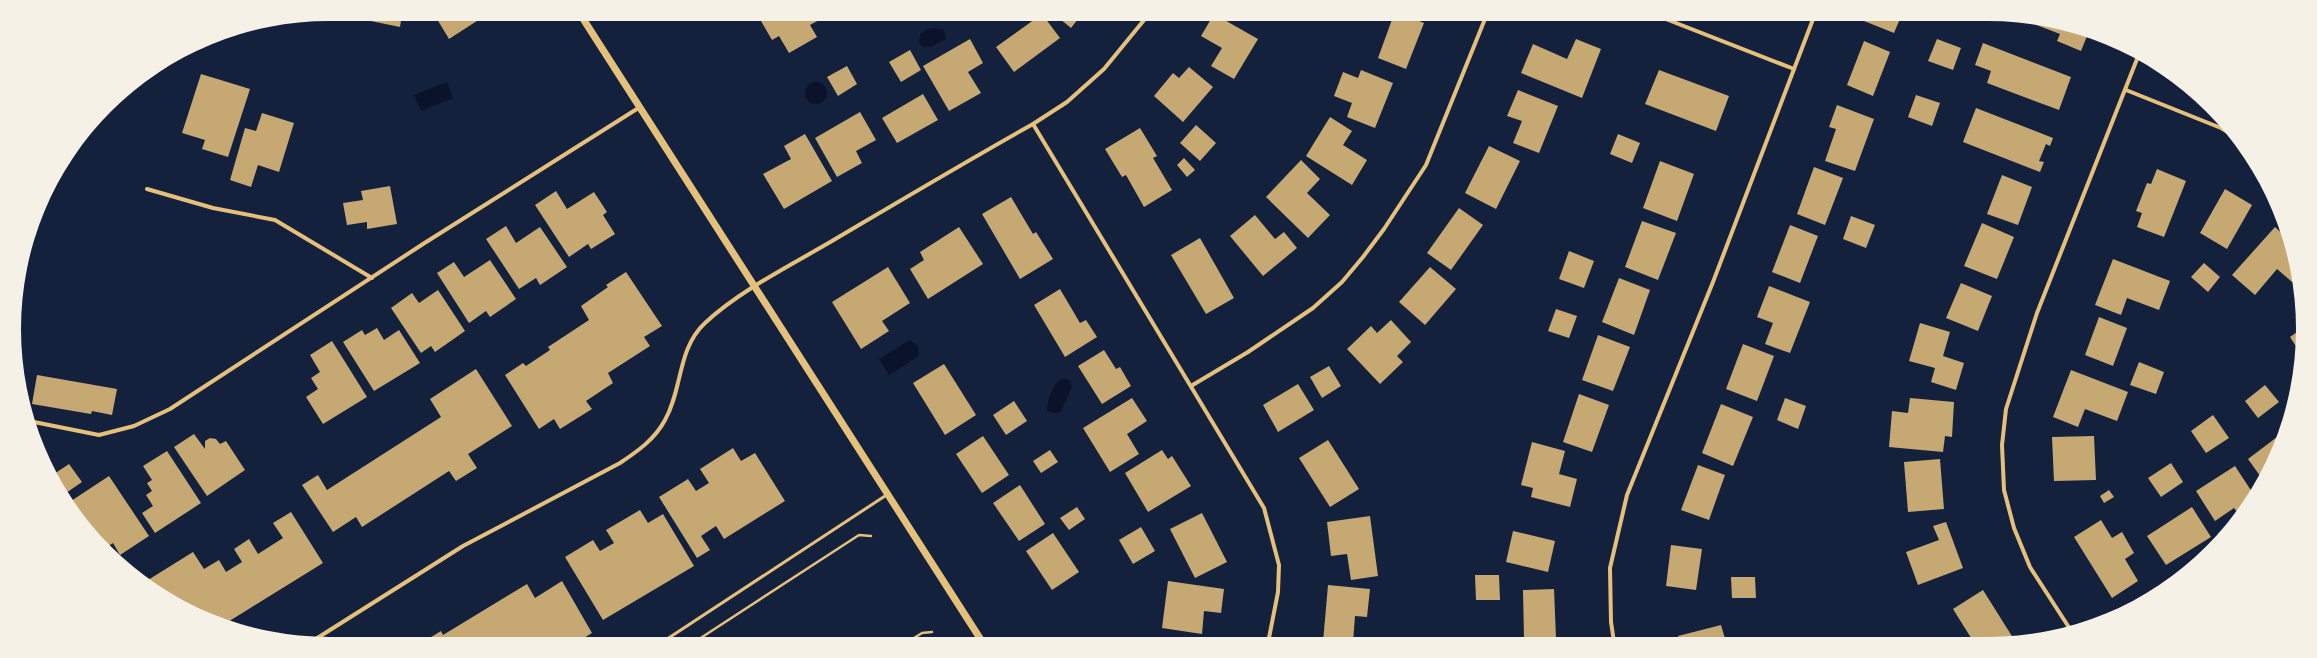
<svg xmlns="http://www.w3.org/2000/svg" width="2317" height="658" font-family="'Fira Sans Condensed',sans-serif">
	<style>
		.water { fill: #0b132b }
		.building { fill: #c6a872 }
		.lines { fill: none; stroke-linecap: round; stroke-linejoin: round }
		.path { stroke: #e5c07b; stroke-width: 2.5 }
		.service { stroke: #e5c07b; stroke-width: 3 }
		.minor { stroke: #e5c07b; stroke-width: 4 }
		.tertiary { stroke: #e5c07b; stroke-width: 7 }
	</style>
	<rect width="100%" height="100%" fill="#14213d"/>
	<g class="water">
		<polygon points="934,28 944,30 946,39 931,47 923,47 919,43 920,35 927,29"/>
		<circle cx="816" cy="93" r="11"/>
		<polygon points="447,82 453,98 421,111 414,95"/>
		<polygon points="910,340 918,346 919,356 889,375 879,359"/>
		<path d="M1064 378 1070 381 1072 387 1061 411 1058 413H1052L1047 410C1047 400 1054 380 1064 378Z"/>
	</g>
	<g class="building">
		<polygon points="328,14 342,14 339,19"/>
		<polygon points="362,14 402,14 400,27 361,19"/>
		<polygon points="434,14 477,14 480,19 449,39"/>
		<polygon points="757,14 830,14 810,25 817,37 789,53 779,36 772,40"/>
		<polygon points="1042,14 1060,38 1014,72 996,47"/>
		<polygon points="1054,14 1082,14 1071,28"/>
		<polygon points="1214,14 1258,39 1234,79 1211,66 1222,48 1201,36"/>
		<polygon points="1394,14 1402,14 1424,23 1406,69 1378,58"/>
		<polygon points="1867,14 1902,14 1894,33 1864,21"/>
		<polygon points="2016,17 2049,20 2070,26 2069,29 2087,36 2081,51 2057,41 2060,34"/>
		<polygon points="970,39 983,63 968,72 981,93 949,111 923,66"/>
		<polygon points="1576,39 1601,49 1582,98 1521,73 1533,44 1567,59"/>
		<polygon points="1937,39 1961,48 1953,70 1928,61"/>
		<polygon points="1864,41 1890,52 1873,96 1847,85"/>
		<polygon points="1983,43 2071,77 2059,110 1987,83 1991,71 1975,65"/>
		<polygon points="910,50 921,70 901,82 889,62"/>
		<polygon points="847,66 857,84 838,96 827,77"/>
		<polygon points="1189,67 1213,87 1183,122 1154,96 1173,73 1179,78"/>
		<polygon points="1361,70 1393,83 1375,128 1347,117 1352,103 1334,96 1343,72 1358,78"/>
		<polygon points="1659,70 1729,96 1716,131 1645,104"/>
		<polygon points="201,74 250,89 228,157 202,149 205,140 182,133"/>
		<polygon points="1518,90 1558,106 1539,153 1513,143 1522,121 1507,116"/>
		<polygon points="923,94 938,120 897,143 882,118"/>
		<polygon points="1916,95 1940,103 1932,126 1908,117"/>
		<polygon points="1837,105 1874,119 1855,171 1825,161 1836,129 1829,127"/>
		<polygon points="1976,108 2053,138 2050,146 2046,144 2039,161 2044,162 2040,172 1963,142"/>
		<polygon points="860,112 876,140 856,151 862,163 837,177 815,138"/>
		<polygon points="262,113 294,123 279,172 258,165 251,187 230,180 245,128 256,131"/>
		<polygon points="1330,117 1352,131 1343,145 1367,160 1352,185 1306,156"/>
		<polygon points="1196,125 1216,143 1200,161 1180,143"/>
		<polygon points="1140,128 1157,156 1153,158 1172,190 1144,207 1126,175 1122,177 1105,149"/>
		<polygon points="805,134 832,181 784,209 763,174 791,159 784,146"/>
		<polygon points="1618,134 1640,143 1632,163 1610,154"/>
		<polygon points="74,146 77,150 65,161 65,160"/>
		<polygon points="1489,146 1520,161 1496,209 1465,193"/>
		<polygon points="1184,158 1195,170 1187,177 1177,165"/>
		<polygon points="1301,160 1320,179 1307,193 1330,215 1308,238 1266,197"/>
		<polygon points="1660,161 1694,174 1677,221 1643,208"/>
		<polygon points="1814,167 1843,178 1825,225 1797,214"/>
		<polygon points="2157,169 2186,181 2164,237 2137,227 2142,213 2136,211 2147,183 2151,184"/>
		<polygon points="2002,175 2032,187 2018,225 1987,214"/>
		<polygon points="390,186 397,224 367,229 367,222 347,225 343,203 363,200 361,191"/>
		<polygon points="2225,189 2252,205 2227,249 2200,233"/>
		<polygon points="556,191 567,209 594,192 607,212 603,215 615,234 591,249 588,244 569,257 535,205"/>
		<polygon points="1011,197 1033,234 1036,232 1053,259 1020,279 982,214"/>
		<polygon points="1459,208 1483,225 1451,270 1427,253"/>
		<polygon points="1255,215 1275,239 1284,232 1297,248 1263,276 1230,236"/>
		<polygon points="1851,216 1875,225 1866,248 1843,239"/>
		<polygon points="1642,221 1676,233 1658,280 1625,267"/>
		<polygon points="1982,223 2014,237 1997,279 1964,266"/>
		<polygon points="1790,225 1818,236 1800,283 1772,272"/>
		<polygon points="506,226 516,243 540,227 567,267 540,285 536,278 519,289 486,239"/>
		<polygon points="959,227 983,264 928,299 910,269 924,260 920,252"/>
		<polygon points="2275,227 2288,239 2298,275 2292,282 2277,269 2255,295 2232,275"/>
		<polygon points="1200,238 1234,298 1206,314 1171,255"/>
		<polygon points="1569,251 1594,261 1584,288 1559,279"/>
		<polygon points="2113,259 2170,281 2159,310 2127,298 2121,315 2095,305"/>
		<polygon points="490,260 516,299 490,317 486,311 469,323 437,273 454,262 464,277"/>
		<polygon points="2204,263 2220,277 2208,292 2191,277"/>
		<polygon points="888,267 910,303 882,321 889,331 861,349 832,302"/>
		<polygon points="1430,267 1456,289 1425,325 1399,302"/>
		<polygon points="626,272 662,326 644,337 650,346 608,373 613,383 586,401 592,409 560,429 554,419 539,429 505,375 523,363 526,366 550,350 548,347 589,320 581,306 608,287 606,285"/>
		<polygon points="1619,278 1650,290 1634,335 1602,322"/>
		<polygon points="1961,283 1992,296 1978,331 1946,318"/>
		<polygon points="1769,286 1810,302 1790,353 1765,344 1773,323 1757,317"/>
		<polygon points="1060,289 1080,323 1086,320 1097,337 1065,357 1034,305"/>
		<polygon points="438,290 465,331 435,352 431,346 421,353 391,308 412,293 419,303"/>
		<polygon points="1556,309 1577,316 1569,338 1548,331"/>
		<polygon points="2099,317 2127,328 2113,366 2085,355"/>
		<polygon points="1391,320 1411,342 1397,356 1403,362 1380,384 1347,349 1371,326 1377,333"/>
		<polygon points="1920,323 1950,332 1943,356 1964,363 1956,390 1931,382 1935,368 1909,361"/>
		<polygon points="377,328 384,340 399,330 420,363 374,391 343,342 362,330 365,335"/>
		<polygon points="2303,328 2303,329 2301,354 2290,337"/>
		<polygon points="1598,335 1630,347 1613,391 1582,380"/>
		<polygon points="332,341 367,397 323,424 306,397 318,389 311,378 320,372 310,355"/>
		<polygon points="1743,344 1774,356 1757,401 1726,389"/>
		<polygon points="1104,350 1116,369 1120,367 1131,386 1102,404 1078,366"/>
		<polygon points="2139,362 2164,372 2156,394 2130,385"/>
		<polygon points="944,364 976,415 945,435 913,383"/>
		<polygon points="1329,366 1341,386 1322,398 1310,377"/>
		<polygon points="476,369 512,426 468,454 477,468 456,481 449,471 362,527 356,517 333,532 302,485 318,475 327,490 441,417 430,399"/>
		<polygon points="2071,370 2128,392 2117,421 2085,409 2078,427 2053,417"/>
		<polygon points="37,375 117,389 112,415 92,411 91,414 32,404"/>
		<polygon points="1298,384 1314,410 1278,432 1263,405"/>
		<polygon points="2265,385 2279,402 2258,418 2245,401"/>
		<polygon points="1579,394 1609,405 1592,452 1563,442"/>
		<polygon points="1132,398 1147,421 1127,434 1139,454 1110,472 1083,428"/>
		<polygon points="1785,398 1806,406 1798,429 1777,420"/>
		<polygon points="1910,398 1954,402 1952,437 1945,436 1943,452 1889,447 1892,411 1908,413"/>
		<polygon points="1014,401 1027,421 1006,435 993,415"/>
		<polygon points="1721,404 1753,417 1733,466 1702,453"/>
		<polygon points="2213,415 2229,438 2206,453 2191,431"/>
		<polygon points="194,434 205,449 205,441 210,438 216,439 220,444 226,441 245,470 207,496 174,447"/>
		<polygon points="2281,434 2266,473 2263,480 2248,459"/>
		<polygon points="983,436 1009,475 982,493 956,454"/>
		<polygon points="2094,436 2096,480 2054,481 2052,437"/>
		<polygon points="1328,440 1359,489 1330,507 1299,458"/>
		<polygon points="1532,442 1565,451 1559,474 1577,479 1570,507 1531,497 1533,488 1521,485"/>
		<polygon points="733,448 741,461 755,453 785,501 724,539 716,526 701,536 710,550 697,558 659,497 688,479 696,491 709,483 700,469"/>
		<polygon points="1050,450 1058,462 1041,473 1033,461"/>
		<polygon points="1162,450 1168,459 1172,456 1191,486 1148,512 1125,473"/>
		<polygon points="167,451 201,503 155,533 142,513 153,506 146,495 152,491 147,483 152,480 143,466"/>
		<polygon points="1940,459 1944,509 1908,512 1904,462"/>
		<polygon points="2171,463 2183,482 2161,497 2148,478"/>
		<polygon points="69,464 82,482 63,495 51,476"/>
		<polygon points="1698,465 1725,475 1709,520 1681,510"/>
		<polygon points="2235,466 2254,495 2244,507 2237,512 2234,508 2215,521 2196,491"/>
		<polygon points="109,476 149,536 120,555 113,543 107,547 79,521 68,503"/>
		<polygon points="1020,485 1045,524 1019,541 993,503"/>
		<polygon points="2109,490 2114,497 2104,503 2100,496"/>
		<polygon points="1077,507 1085,519 1069,530 1060,518"/>
		<polygon points="2192,507 2211,537 2166,565 2147,536"/>
		<polygon points="640,510 648,523 663,514 694,566 603,620 565,557 593,540 600,551 614,543 606,530"/>
		<polygon points="291,512 323,563 223,625 209,620 154,591 148,580 193,552 204,569 219,560 226,572 242,562 234,549 249,539 258,554 283,538 273,523"/>
		<polygon points="1202,513 1227,562 1195,578 1170,529"/>
		<polygon points="1370,516 1378,576 1351,580 1347,554 1331,556 1327,522"/>
		<polygon points="2101,520 2112,538 2122,532 2134,553 2125,559 2138,581 2112,598 2074,537"/>
		<polygon points="1946,522 1963,568 1918,585 1906,552 1939,540 1933,526"/>
		<polygon points="1141,527 1155,551 1133,564 1119,540"/>
		<polygon points="1513,531 1555,541 1548,572 1506,562"/>
		<polygon points="1053,533 1079,572 1052,590 1026,551"/>
		<polygon points="1671,545 1702,549 1696,590 1666,586"/>
		<polygon points="1475,575 1499,575 1500,600 1476,600"/>
		<polygon points="1731,577 1755,577 1756,598 1732,598"/>
		<polygon points="562,581 592,633 574,644 420,644 441,631 443,635 527,584 535,598"/>
		<polygon points="1168,581 1224,589 1221,613 1204,611 1202,634 1162,628"/>
		<polygon points="1328,585 1370,589 1367,617 1355,616 1353,642 1323,642"/>
		<polygon points="1554,589 1556,638 1524,638 1523,590"/>
		<polygon points="1983,590 2015,641 1973,641 1953,609"/>
		<polygon points="1721,625 1726,642 1680,642 1678,636"/>
	</g>
	<g class="lines">
		<g class="path">
			<polyline points="693,643 859,535 871,536"/>
			<polyline points="906,643 922,633 932,632"/>
		</g>
		<polyline class="service" points="661,643 888,494"/>
		<g class="minor">
			<polyline points="1653,14 1794,69"/>
			<polyline points="2126,90 2221,128 2236,137"/>
			<polyline points="1033,124 1264,508 1279,565 1278,592 1268,643"/>
			<polyline points="147,189 213,208 275,220 372,278"/>
			<polyline points="1191,386 1248,352 1313,308 1342,282 1363,257 1384,229 1426,165 1487,14"/>
			<polyline points="29,421 99,435 134,426 170,409 423,244 640,107"/>
			<polyline points="2070,629 2030,567 2014,528 2004,490 2002,445 2006,409 2037,313 2139,54"/>
			<path d="M311 642 463 546 620 463C638 451 655 439 665 420 683 388 677 349 705 323 739 291 791 265 832 241 898 202 965 162 1033 124L1067 102 1104 69 1149 14"/>
			<polyline points="1614,642 1611,622 1610,568 1627,495 1713,282 1815,14"/>
		</g>
		<polyline class="tertiary" points="580,14 983,643"/>
	</g>
	<path d="M0 0H2317V658H0ZM329 21H1988A308 308 0 0 1 2296 329V329A308 308 0 0 1 1988 637H329A308 308 0 0 1 21 329V329A308 308 0 0 1 329 21Z" fill="#f6f1e7" fill-rule="evenodd"/>
</svg>
